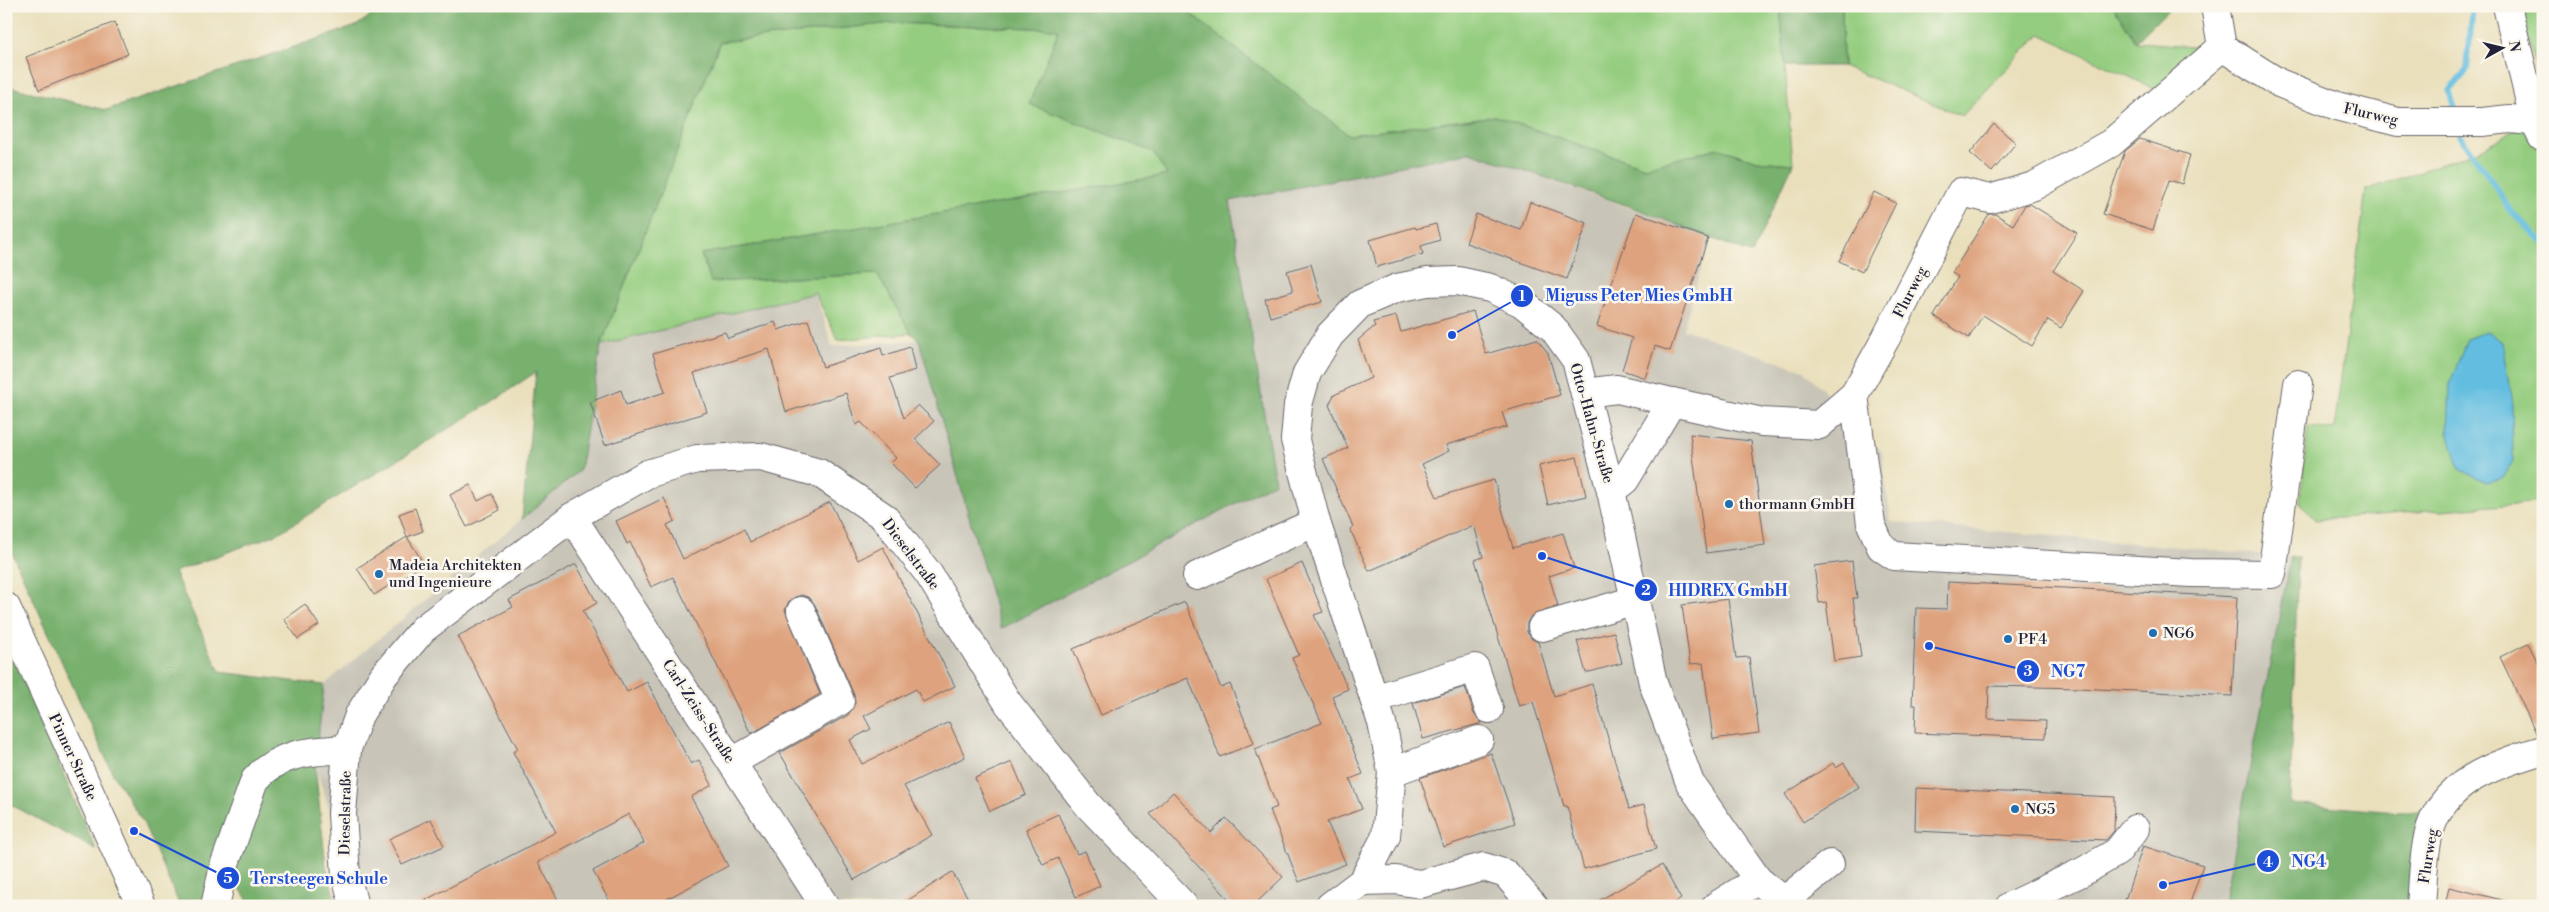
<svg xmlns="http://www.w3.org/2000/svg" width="2549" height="912" font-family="'Libre Bodoni',serif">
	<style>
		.industrial { fill: #c8c4b8 }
		.green { fill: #95cd80; stroke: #5c785e }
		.forest { fill: #78b06e; stroke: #4d6954 }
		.water { fill: #62bde0; stroke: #42708e }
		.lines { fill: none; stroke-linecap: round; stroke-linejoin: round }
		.stream { stroke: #62bde0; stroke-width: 6 }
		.building { fill: #dea37e }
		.minor-casing { stroke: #686468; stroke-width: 30 }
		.minor { stroke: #fff; stroke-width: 28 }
		.poi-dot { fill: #1f6fb2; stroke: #fbf7ec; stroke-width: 2 }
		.labels { text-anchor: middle; stroke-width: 5; stroke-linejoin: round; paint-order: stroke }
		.street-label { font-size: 15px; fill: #22223b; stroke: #fbf7ec }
		.poi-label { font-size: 15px; fill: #22223b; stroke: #fbf7ec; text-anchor: start }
		.leader { fill: none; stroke: #1d4ed8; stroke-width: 2 }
		.callout-dot { fill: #1d4ed8; stroke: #fbf7ec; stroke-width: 2 }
		.mark-label { font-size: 15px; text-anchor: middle; font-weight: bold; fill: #fff }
		.callout-label { font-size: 16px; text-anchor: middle; font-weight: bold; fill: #1d4ed8; stroke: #fbf7ec; stroke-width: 5; stroke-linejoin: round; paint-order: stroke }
	</style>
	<rect width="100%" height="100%" fill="#fbf7ec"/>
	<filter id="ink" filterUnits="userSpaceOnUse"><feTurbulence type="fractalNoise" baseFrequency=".02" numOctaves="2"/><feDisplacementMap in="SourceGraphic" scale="10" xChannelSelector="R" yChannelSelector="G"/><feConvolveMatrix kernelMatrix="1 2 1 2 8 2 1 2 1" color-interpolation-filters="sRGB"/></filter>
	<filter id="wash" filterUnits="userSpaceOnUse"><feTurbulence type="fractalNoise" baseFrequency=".0096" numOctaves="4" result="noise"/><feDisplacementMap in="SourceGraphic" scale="20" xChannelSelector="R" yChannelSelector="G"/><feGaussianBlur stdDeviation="1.12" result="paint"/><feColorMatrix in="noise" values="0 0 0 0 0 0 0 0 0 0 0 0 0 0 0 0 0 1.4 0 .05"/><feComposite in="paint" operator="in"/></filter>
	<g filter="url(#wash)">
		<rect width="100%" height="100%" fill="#e9dfbb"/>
		<polygon class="industrial" points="1470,152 1711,236 1683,329 1804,370 1882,452 1891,522 2291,557 2223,906 363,906 315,767 324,685 580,470 601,345 815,293 832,346 919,340 1001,629 1275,482 1229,201"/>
		<g class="green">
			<polygon points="1180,6 1780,6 1793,164 1757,161 1718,148 1645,167 1495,116 1349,135"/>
			<polygon points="1842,6 2113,6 2136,42 2207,47 2165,94 2040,34 1962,116 1843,66"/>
			<polygon points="2520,6 2543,6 2543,101"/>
			<polygon points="892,23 1060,29 1029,104 1153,152 1168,175 701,254 711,282 877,274 911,333 838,340 815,293 601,345 720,42"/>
			<polygon points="2526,124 2543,156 2543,502 2315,520 2300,503 2308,427 2334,430 2366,190 2476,152"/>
		</g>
		<g class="forest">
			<polygon points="384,6 1180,6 1349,135 1495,116 1645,167 1718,148 1757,161 1793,164 1752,254 1635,208 1470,152 1230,201 1275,482 1001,629 919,340 911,333 877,274 711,282 701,254 1167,175 1153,152 1029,104 1059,29 892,23 720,42 601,345 580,470 522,519 536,372 487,405 277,534 174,572 220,672 324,685 315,767 326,866 337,906 251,906 232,875 224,906 180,906 143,822 113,774 6,540 6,86 106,110 356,26"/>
			<polygon points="1780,6 1842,6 1843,66 1785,66"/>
			<polygon points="2113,6 2172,6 2136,42"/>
			<polygon points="2291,557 2298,557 2290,803 2396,812 2422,811 2408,906 2223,906"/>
			<polygon points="6,642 96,850 6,802"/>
		</g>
		<polygon class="water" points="2487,331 2502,342 2512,404 2513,462 2503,478 2486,482 2459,469 2448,432 2450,383 2467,339"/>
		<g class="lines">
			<g class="stream">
				<polyline points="2457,115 2449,91 2467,69 2473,6"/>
				<polyline points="2459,127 2460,137 2486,172 2509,209 2543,242"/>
				<polyline points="2538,906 2543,901"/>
			</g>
		</g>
		<g id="blocks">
			<g class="building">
				<polygon points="115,22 128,54 39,90 26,57"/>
				<polygon points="1994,124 2016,143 1992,172 1970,153"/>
				<polygon points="2140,139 2190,155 2182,184 2169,180 2153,230 2103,214 2125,151"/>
				<polygon points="1874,192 1896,203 1862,272 1839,261"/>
				<polygon points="1530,202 1587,223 1567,279 1466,243 1476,214 1521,230"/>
				<polygon points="2030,204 2077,233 2053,271 2084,291 2061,328 2048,320 2032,346 1983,315 1969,338 1934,316 1958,277 1952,273 1989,214 1995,214 2013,225 2025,205"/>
				<polygon points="1636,213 1708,238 1670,351 1655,346 1645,378 1622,370 1632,338 1597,326"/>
				<polygon points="1436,224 1440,240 1421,246 1423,254 1377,267 1370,240 1415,227 1416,229"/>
				<polygon points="1311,264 1322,302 1270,317 1265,299 1293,291 1287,271"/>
				<polygon points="1473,311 1486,354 1537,339 1548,353 1560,395 1502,412 1507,427 1446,445 1449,451 1422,464 1437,497 1494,480 1513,548 1563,533 1574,568 1549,576 1558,606 1531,616 1527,623 1527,632 1532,639 1538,642 1554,696 1592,684 1629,809 1644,805 1656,849 1584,869 1567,806 1564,806 1533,702 1519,706 1475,560 1483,557 1474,525 1369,571 1350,529 1353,527 1323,459 1348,448 1329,405 1334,395 1371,378 1358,340 1375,326 1373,322 1396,316 1401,332"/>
				<polygon points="808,320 823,367 881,348 883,356 910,347 915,370 890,378 904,418 918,405 934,421 915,439 940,465 915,488 891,463 896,458 861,422 856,425 846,393 786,412 769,349 694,373 707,412 605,445 590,402 621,390 626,405 665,392 653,354 725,332 728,338 775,322 778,330"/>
				<polygon points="1690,434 1751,441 1765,545 1706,553"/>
				<polygon points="1577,457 1586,496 1548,505 1539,466"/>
				<polygon points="470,485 478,501 492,494 500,510 467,527 450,495"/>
				<polygon points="664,498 675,521 667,525 683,559 744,529 750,542 830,502 858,560 883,547 955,686 923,702 916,689 864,716 871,729 850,740 862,764 949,722 965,757 904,786 932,835 854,880 780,753 848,715 855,703 854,695 815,605 810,598 802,595 795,597 789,601 785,610 820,694 751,734 673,577 651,587 630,542 627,544 616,521"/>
				<polygon points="415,508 423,531 407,537 399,514"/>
				<polygon points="407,537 424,564 374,595 357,568"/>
				<polygon points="1852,561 1857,598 1853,598 1861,657 1834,661 1826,602 1819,603 1814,566"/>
				<polygon points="1302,563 1323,612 1314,615 1348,689 1332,696 1363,774 1350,779 1362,809 1327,822 1346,864 1299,882 1270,810 1277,807 1255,749 1322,723 1292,658 1299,655 1266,579"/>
				<polygon points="576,564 597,603 583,611 627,692 647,682 691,764 699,760 712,785 691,797 728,866 654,906 612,906 593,871 644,843 629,814 538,862 558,900 547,906 414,906 556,832 513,752 518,749 458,636 513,607 509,600"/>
				<polygon points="1948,582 2237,597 2232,696 2079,688 1989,686 1988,719 2046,721 2045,738 1915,733 1916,705 1912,705 1916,608 1947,609"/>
				<polygon points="1728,599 1736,658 1749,657 1759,733 1713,739 1703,663 1690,664 1682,605"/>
				<polygon points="1185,602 1221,688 1230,684 1254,743 1220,757 1188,678 1101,715 1073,649"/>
				<polygon points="305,604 319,625 298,639 284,619"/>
				<polygon points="1614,632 1622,663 1586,673 1577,641"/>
				<polygon points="2528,643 2543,673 2543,735 2537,735 2500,657"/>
				<polygon points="1465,687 1474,714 1482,723 1423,739 1413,703"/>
				<polygon points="1491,753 1515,823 1443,847 1420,778"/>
				<polygon points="1012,762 1026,795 990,811 975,778"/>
				<polygon points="1833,763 1836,768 1844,763 1859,787 1803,822 1785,794"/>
				<polygon points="1916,788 2115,797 2114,831 2106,840 1915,831"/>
				<polygon points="1173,792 1211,833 1226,818 1283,877 1253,906 1235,906 1150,814"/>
				<polygon points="1058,814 1077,854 1085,851 1100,886 1076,897 1058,858 1043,865 1026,829"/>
				<polygon points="431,819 444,846 402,865 389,839"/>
				<polygon points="2143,846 2203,865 2189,906 2123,906"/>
				<polygon points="1662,865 1681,899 1670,906 1589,906"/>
				<polygon points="952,872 973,906 899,906"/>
				<polygon points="2449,887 2502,900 2501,906 2445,906"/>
			</g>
		</g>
	</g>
	<g filter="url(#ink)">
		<use href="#blocks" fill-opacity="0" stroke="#686468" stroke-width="1"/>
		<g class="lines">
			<defs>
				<g id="minor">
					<polyline points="2507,6 2535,123 2542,137"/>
					<polyline points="2222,47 2279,83 2337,106 2398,122 2482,122 2510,119 2543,122"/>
					<polyline points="1585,393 1617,389 1672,402"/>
					<polyline points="1854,395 1871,524 1881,547 1894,556 2191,573 2272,574 2298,384"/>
					<polyline points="1611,491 1625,480 1672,402 1762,422 1819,425 1854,395 1886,338 1961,192 1990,199 2034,186 2111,143 2222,47 2215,6"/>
					<polyline points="572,517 825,906"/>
					<polyline points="1197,576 1316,522"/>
					<polyline points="6,607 141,906"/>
					<polyline points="1542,627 1636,600"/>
					<polyline points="1374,699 1475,668 1489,709"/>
					<polyline points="732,762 840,701 801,611"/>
					<polyline points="1392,772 1479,740"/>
					<polyline points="1363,881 1396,880 1420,884 1484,867 1506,874 1534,906"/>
					<polyline points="1784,901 1830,864"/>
					<path d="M215 906 224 866 255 780C278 752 313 751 347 749"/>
					<polyline points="354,906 346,875 342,814 347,749 359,715 384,675 423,629 572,517 647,474 697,459 761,457 819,473 884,517 928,573 1008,703 1088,805 1184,906"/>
					<polyline points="1330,906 1363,881 1386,836 1392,772 1382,723 1316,522 1295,440 1298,405 1307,373 1330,335 1360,304 1397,288 1427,282 1458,281 1490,288 1522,303 1553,328 1576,360 1611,491 1653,683 1690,783 1758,880 1791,906"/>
					<polyline points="1716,906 1758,880"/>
					<polyline points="2010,906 2084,871 2117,852 2135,829"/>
					<path d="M2421 906C2423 883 2423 859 2428 837 2440 782 2495 764 2543 750"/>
				</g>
			</defs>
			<use href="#minor" class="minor-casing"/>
			<use href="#minor" class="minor"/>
		</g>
	</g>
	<g class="poi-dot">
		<circle cx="1729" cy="504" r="5"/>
		<circle cx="379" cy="574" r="5"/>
		<circle cx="2153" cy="633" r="5"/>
		<circle cx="2008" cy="639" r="5"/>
		<circle cx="2015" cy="809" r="5"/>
	</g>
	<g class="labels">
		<g class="street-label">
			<text transform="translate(2371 114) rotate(13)" y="5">Flurweg</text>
			<text transform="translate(1910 292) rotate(-63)" y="5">Flurweg</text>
			<text transform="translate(1592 423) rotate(74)" y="5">Otto-Hahn-Straße</text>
			<text transform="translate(911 554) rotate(53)" y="5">Dieselstraße</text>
			<text transform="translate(699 711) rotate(57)" y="5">Carl-Zeiss-Straße</text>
			<text transform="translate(73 757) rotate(65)" y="5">Pinner Straße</text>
			<text transform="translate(345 813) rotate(-89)" y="5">Dieselstraße</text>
			<text transform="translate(2428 856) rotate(-81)" y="5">Flurweg</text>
		</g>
		<g class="poi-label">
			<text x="1739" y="509">thormann GmbH</text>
			<text x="389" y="570">Madeia Architekten<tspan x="389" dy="17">und Ingenieure</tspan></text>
			<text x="2163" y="638">NG6</text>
			<text x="2018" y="644">PF4</text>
			<text x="2025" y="814">NG5</text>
		</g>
	</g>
	<path class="leader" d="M1452 335L1522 296M1542 556L1646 590M1929 646L2028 671M2163 885L2268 861M134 831L228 878"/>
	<g class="callout-dot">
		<circle cx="1452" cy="335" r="5"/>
		<circle cx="1542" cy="556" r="5"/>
		<circle cx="1929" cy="646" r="5"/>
		<circle cx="2163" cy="885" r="5"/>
		<circle cx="134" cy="831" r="5"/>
		<circle cx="1522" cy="296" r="12"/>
		<circle cx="1646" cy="590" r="12"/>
		<circle cx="2028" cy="671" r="12"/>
		<circle cx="2268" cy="861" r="12"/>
		<circle cx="228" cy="878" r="12"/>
	</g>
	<g class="mark-label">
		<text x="1522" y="301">1</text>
		<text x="1646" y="595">2</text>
		<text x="2028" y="676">3</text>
		<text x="2268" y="867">4</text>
		<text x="228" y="883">5</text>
	</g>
	<g class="callout-label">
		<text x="1639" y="301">Miguss Peter Mies GmbH</text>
		<text x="1728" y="596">HIDREX GmbH</text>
		<text x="2068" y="677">NG7</text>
		<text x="2309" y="867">NG4</text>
		<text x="319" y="884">Tersteegen Schule</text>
	</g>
	<rect width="2549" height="912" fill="none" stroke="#fbf7ec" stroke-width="25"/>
	<g transform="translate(2502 48) rotate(82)" stroke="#fbf7ec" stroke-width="4" paint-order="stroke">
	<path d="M0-4L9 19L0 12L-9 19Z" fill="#22223b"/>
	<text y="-8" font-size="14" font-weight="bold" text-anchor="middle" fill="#22223b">N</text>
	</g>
</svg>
